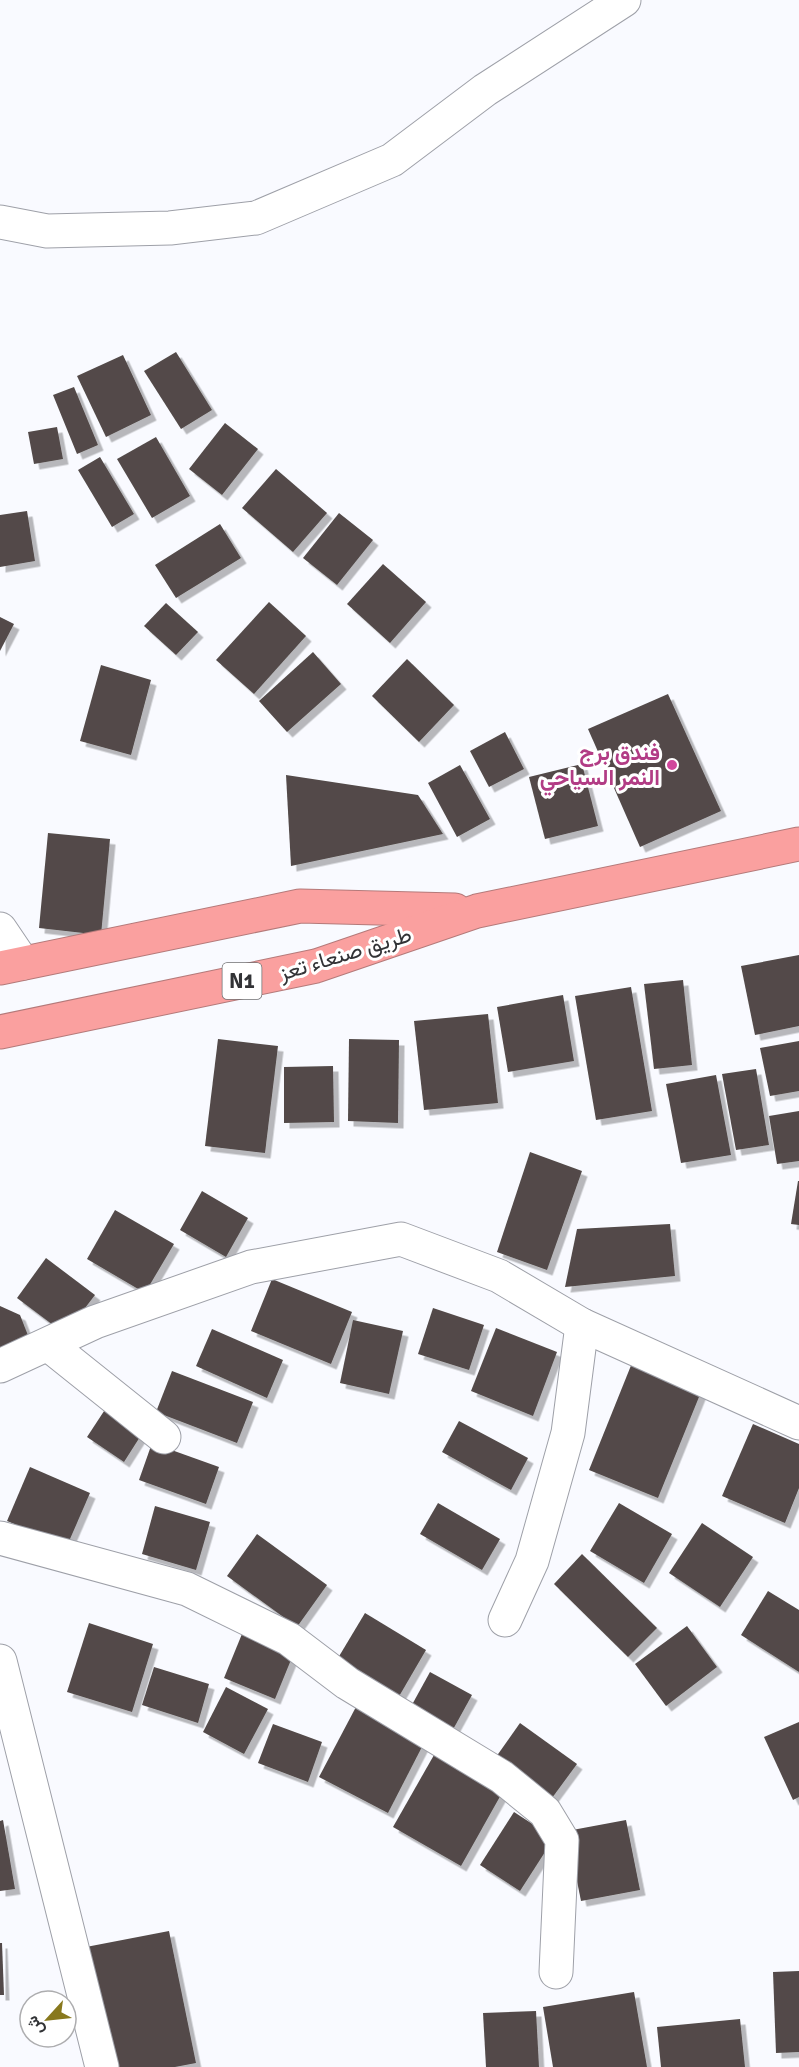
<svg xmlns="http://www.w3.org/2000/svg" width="799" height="2067" font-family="Signika,Vazirmatn,sans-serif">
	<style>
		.building { fill: #524a48; filter: url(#shadow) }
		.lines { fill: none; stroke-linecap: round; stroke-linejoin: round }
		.street-casing { stroke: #9ea0a8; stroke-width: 35 }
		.highway-casing { stroke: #b47a7a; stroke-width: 35 }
		.street { stroke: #fff; stroke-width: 33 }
		.highway { stroke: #faa09f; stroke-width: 33 }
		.hotel-dot { fill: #d1479c; stroke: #fff; stroke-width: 2 }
		.labels { text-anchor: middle; stroke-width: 6; stroke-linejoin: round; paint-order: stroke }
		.shield { fill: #fff; stroke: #707072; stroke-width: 1.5 }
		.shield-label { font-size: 21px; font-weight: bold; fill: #323336 }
		.hotel-label { font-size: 22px; font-weight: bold; fill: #b23c85; stroke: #fff; text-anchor: end }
		.street-label { font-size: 22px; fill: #323336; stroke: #fff }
	</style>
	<defs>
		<filter id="shadow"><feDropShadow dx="5.5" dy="5.5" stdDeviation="0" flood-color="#0004"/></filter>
	</defs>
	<rect width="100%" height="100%" fill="#f9faff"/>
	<g class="building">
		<polygon points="176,352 212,410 181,429 144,371"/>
		<polygon points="123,355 151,415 106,437 77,376"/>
		<polygon points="74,387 98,445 77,454 53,395"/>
		<polygon points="225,423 258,449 222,495 189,469"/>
		<polygon points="57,427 63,459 34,464 28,432"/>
		<polygon points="156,437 190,496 152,518 117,459"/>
		<polygon points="100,457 134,514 112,527 78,470"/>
		<polygon points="276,469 327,513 293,552 242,508"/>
		<polygon points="27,511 35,561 0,567 0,515"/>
		<polygon points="339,513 373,540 337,585 303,558"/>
		<polygon points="220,524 241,558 176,598 155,565"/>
		<polygon points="383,564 426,602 390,643 347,604"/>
		<polygon points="269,602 306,636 254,694 216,660"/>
		<polygon points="166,603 198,632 176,655 144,626"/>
		<polygon points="0,617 14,624 0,651"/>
		<polygon points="313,652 341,684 287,732 259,701"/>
		<polygon points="407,659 454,705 419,742 372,696"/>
		<polygon points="101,665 151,680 131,755 80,741"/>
		<polygon points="668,694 721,811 640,847 588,729"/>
		<polygon points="505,732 524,769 489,787 470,751"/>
		<polygon points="582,764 598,826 545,839 529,777"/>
		<polygon points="460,765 490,819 457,837 428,783"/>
		<polygon points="286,775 418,795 443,834 291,866"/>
		<polygon points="48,833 110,839 101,935 39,928"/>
		<polygon points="799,955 799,1026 755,1035 741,966"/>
		<polygon points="683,980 692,1065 654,1069 644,984"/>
		<polygon points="631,987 652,1111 596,1120 575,996"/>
		<polygon points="563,995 574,1061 508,1072 497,1007"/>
		<polygon points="488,1014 498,1103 424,1110 414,1021"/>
		<polygon points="218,1039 278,1046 265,1153 205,1146"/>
		<polygon points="349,1039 399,1040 398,1123 348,1121"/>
		<polygon points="799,1041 799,1091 770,1096 760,1048"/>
		<polygon points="333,1066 334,1122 284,1123 284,1067"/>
		<polygon points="756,1069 769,1145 736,1150 722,1074"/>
		<polygon points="716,1075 731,1155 681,1163 666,1084"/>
		<polygon points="799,1111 799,1161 777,1164 769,1116"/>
		<polygon points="530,1152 582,1171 547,1270 497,1252"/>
		<polygon points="798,1181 799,1181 799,1225 791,1224"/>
		<polygon points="202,1191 248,1218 226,1257 180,1230"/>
		<polygon points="115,1210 174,1244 145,1293 87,1259"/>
		<polygon points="670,1224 675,1276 565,1287 577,1229"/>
		<polygon points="46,1258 95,1295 65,1334 17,1298"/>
		<polygon points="272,1279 352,1312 331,1364 251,1331"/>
		<polygon points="0,1306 20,1315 31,1343 0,1352"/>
		<polygon points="433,1308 484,1325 469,1370 418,1354"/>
		<polygon points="353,1320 403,1331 389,1394 340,1383"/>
		<polygon points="496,1328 557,1352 533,1416 471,1391"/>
		<polygon points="212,1329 283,1360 267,1398 196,1366"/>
		<polygon points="632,1363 701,1392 658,1498 589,1470"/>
		<polygon points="172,1371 253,1402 237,1443 156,1412"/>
		<polygon points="108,1405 145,1429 124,1462 87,1437"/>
		<polygon points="459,1421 528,1458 511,1490 442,1452"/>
		<polygon points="753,1424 799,1444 799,1488 785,1523 722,1496"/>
		<polygon points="152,1443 219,1467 206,1504 139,1480"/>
		<polygon points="30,1467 90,1493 67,1546 7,1521"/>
		<polygon points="438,1503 500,1539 482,1570 420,1534"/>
		<polygon points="619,1503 672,1534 644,1583 590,1551"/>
		<polygon points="155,1506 210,1522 196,1570 142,1554"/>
		<polygon points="702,1523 753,1557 720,1607 669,1573"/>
		<polygon points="257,1534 327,1585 297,1627 227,1576"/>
		<polygon points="582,1554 657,1628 628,1657 554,1584"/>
		<polygon points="768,1591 799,1610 799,1672 741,1635"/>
		<polygon points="365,1613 426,1650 394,1705 332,1668"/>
		<polygon points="89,1623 153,1644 132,1712 67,1692"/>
		<polygon points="687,1626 717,1667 666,1706 635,1664"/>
		<polygon points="244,1629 295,1650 275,1699 224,1678"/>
		<polygon points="154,1667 209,1684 198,1723 142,1705"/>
		<polygon points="430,1672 472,1695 450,1735 408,1712"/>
		<polygon points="226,1687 268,1709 244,1754 203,1732"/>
		<polygon points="357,1705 425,1741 388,1813 319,1777"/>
		<polygon points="799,1722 799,1797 793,1800 764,1737"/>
		<polygon points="520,1723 577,1764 552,1798 496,1757"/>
		<polygon points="273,1724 322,1742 308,1782 258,1763"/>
		<polygon points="434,1755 502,1793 461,1866 393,1827"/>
		<polygon points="514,1812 554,1838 520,1891 480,1865"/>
		<polygon points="3,1820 15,1889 0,1891 0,1821"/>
		<polygon points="626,1820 640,1890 581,1901 567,1831"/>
		<polygon points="169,1931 196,2063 175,2067 111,2067 86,1947"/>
		<polygon points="0,1943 2,1943 4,1995 0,1995"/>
		<polygon points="799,1971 799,2052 776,2053 773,1972"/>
		<polygon points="634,1992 647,2067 553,2067 543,2007"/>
		<polygon points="536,2011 539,2067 486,2067 483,2013"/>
		<polygon points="740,2019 745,2067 661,2067 657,2027"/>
	</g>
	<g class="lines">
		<defs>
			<g id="street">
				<polyline points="0,222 47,231 170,228 256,218 392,160 485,90 624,0"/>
				<polyline points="0,929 23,963"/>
				<polyline points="49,1345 164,1437"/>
				<polyline points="0,1366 95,1322 251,1267 401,1239 499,1276 582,1325 799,1423"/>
				<polyline points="0,1538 187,1589 289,1639 347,1683 502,1777 545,1812 562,1840 556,1972"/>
				<polyline points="505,1620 532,1561 568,1433 582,1325"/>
				<polyline points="0,1661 102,2067"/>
			</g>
			<g id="highway">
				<polyline points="0,968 300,906 455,910"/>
				<polyline points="0,1032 316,966 477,911 799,844"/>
			</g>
		</defs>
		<use href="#street" class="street-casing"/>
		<use href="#highway" class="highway-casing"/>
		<use href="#street" class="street"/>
		<use href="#highway" class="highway"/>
	</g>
	<circle class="hotel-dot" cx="672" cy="765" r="6"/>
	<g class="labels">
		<rect class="shield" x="222.5" y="963" width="39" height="36" rx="4.5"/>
		<g class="shield-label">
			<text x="242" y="988">N1</text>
		</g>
		<g class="hotel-label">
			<text x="660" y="760">فندق برج<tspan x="660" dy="25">النمر السياحي</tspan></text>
		</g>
		<g class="street-label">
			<text transform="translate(345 953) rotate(-17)" y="8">طريق صنعاء تعز</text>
		</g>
	</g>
	<g transform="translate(48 2019) rotate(243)"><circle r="28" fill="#ffffff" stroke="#adadaf" stroke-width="1.5"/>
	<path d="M0-4.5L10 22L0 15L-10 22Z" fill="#88781d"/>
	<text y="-9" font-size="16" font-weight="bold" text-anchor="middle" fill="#323336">ش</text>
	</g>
</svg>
